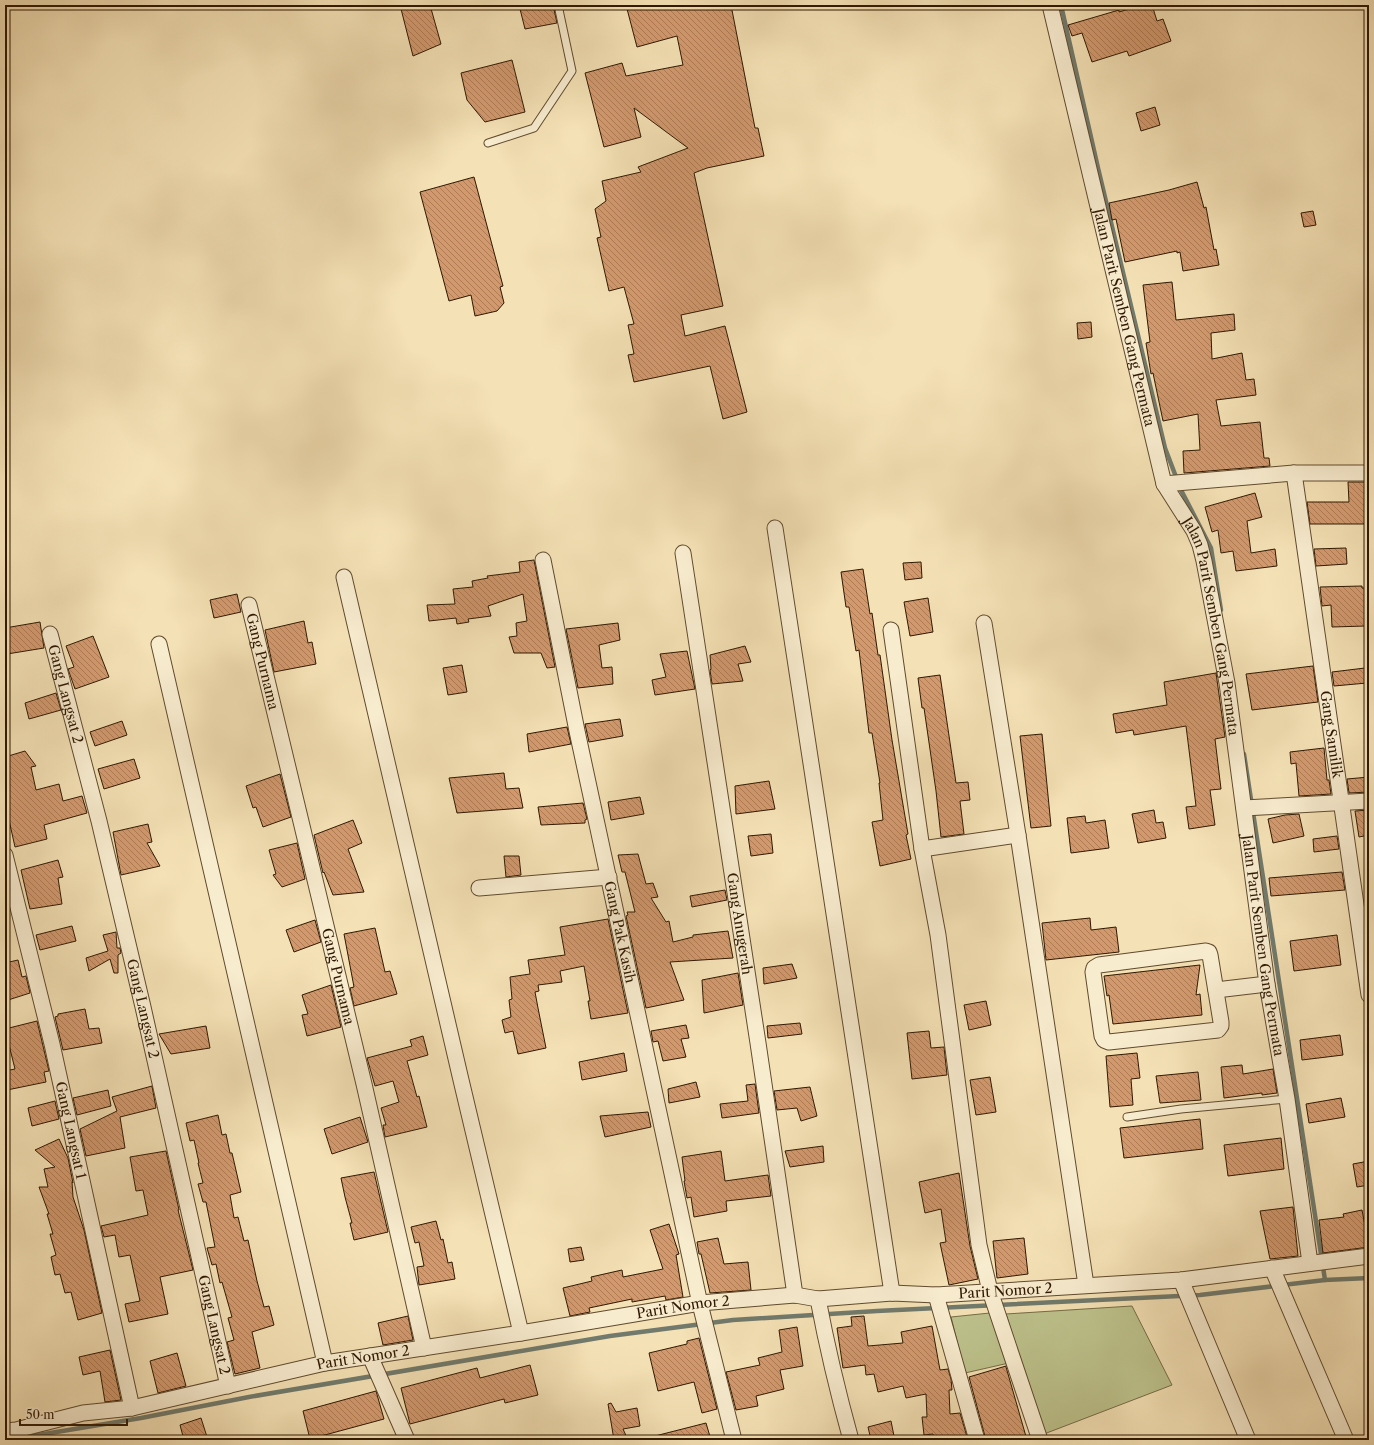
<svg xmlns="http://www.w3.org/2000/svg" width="1374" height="1445" font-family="'Libre Caslon Text',serif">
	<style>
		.green { fill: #bdc28c; stroke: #766d46 }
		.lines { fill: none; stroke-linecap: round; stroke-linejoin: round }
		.stream { stroke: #717a6c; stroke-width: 4.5 }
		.building { fill: url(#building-back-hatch); stroke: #2f1801 }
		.service-casing { stroke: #604a2e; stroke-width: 9 }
		.minor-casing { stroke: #604a2e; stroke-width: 17 }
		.service { stroke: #f8eccf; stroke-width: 7 }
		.minor { stroke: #f8eccf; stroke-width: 15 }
		.labels { text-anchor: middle; stroke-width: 3; stroke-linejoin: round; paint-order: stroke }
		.street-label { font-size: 14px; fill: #2f1801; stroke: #f8eccf }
	</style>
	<defs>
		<pattern id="building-back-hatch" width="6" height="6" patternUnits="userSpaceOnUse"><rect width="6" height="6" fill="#d3996d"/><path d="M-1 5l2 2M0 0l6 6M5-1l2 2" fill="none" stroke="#ac7c57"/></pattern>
	</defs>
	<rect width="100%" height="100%" fill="#f4e1b5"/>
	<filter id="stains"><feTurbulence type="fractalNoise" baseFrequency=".005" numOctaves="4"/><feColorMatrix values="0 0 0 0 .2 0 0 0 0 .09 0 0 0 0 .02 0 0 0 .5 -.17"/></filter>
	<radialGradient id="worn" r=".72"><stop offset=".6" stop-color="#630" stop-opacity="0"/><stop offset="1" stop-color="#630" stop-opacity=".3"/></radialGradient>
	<g class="green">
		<polygon points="1132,1306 1172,1385 1044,1434 1006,1314"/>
		<polygon points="990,1313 1009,1363 965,1373 951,1317"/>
	</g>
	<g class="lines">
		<g class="stream">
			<polyline points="1061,5 1098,168 1165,448 1181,490 1211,548 1221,610"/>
			<polyline points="1244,754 1325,1280"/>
			<polyline points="8,1440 141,1418 249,1397 610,1336 733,1320 877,1311 1200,1295 1325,1280 1369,1278"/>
		</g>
	</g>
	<g class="building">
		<polygon points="400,5 430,5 441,44 413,56"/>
		<polygon points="519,5 553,5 557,23 525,29"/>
		<polygon points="626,5 731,5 755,128 758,128 764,156 707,168 694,173 723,306 681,315 685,336 725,326 747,412 723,419 710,366 634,382 628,355 634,354 628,325 634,324 624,287 609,291 597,238 601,237 595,209 606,201 602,181 641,172 638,167 688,148 634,108 641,137 604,147 585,73 622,63 626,76 683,65 677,36 637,47"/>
		<polygon points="1142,5 1152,5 1157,21 1163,19 1171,41 1129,56 1127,51 1092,62 1082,33 1072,36 1068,25 1119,10 1119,12"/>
		<polygon points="512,60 525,112 485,122 467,100 461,73"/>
		<polygon points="1155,107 1160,125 1141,131 1136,113"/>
		<polygon points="474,177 503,286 500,287 504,303 497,311 475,316 471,295 449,301 420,192"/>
		<polygon points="1197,182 1204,208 1206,207 1214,250 1216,249 1219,265 1183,271 1180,252 1177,253 1177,251 1125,262 1116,219 1112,220 1109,203 1169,190"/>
		<polygon points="1313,211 1316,225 1304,227 1301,213"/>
		<polygon points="1172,282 1176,320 1234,314 1235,330 1211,333 1212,359 1242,353 1246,380 1254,379 1256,395 1216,400 1221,426 1260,422 1264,458 1269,458 1270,466 1184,473 1183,451 1200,450 1198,414 1163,421 1153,373 1151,374 1146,343 1150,342 1143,285"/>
		<polygon points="1091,322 1092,337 1078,339 1077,323"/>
		<polygon points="1348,482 1369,482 1369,524 1310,524 1307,502 1349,502"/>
		<polygon points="1255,493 1262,517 1247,521 1251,553 1275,549 1277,566 1236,571 1233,551 1221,553 1218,530 1212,532 1205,507"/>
		<polygon points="1346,548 1347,564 1316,566 1314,549"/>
		<polygon points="534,560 555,667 547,668 541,653 514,653 509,637 517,636 516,623 527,621 523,594 488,606 491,616 468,619 469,622 457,624 456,618 429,621 427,605 455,604 453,589 473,587 472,581 488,578 487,576 520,572 519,562"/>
		<polygon points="921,562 922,578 905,580 903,563"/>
		<polygon points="863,569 870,614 872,613 878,655 880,655 892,740 908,834 906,835 911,859 880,866 872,822 883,820 879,783 880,783 872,733 869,733 859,650 856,651 849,607 846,607 841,572"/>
		<polygon points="1362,586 1362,588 1369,588 1369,607 1365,607 1366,626 1332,627 1331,605 1322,606 1320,587"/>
		<polygon points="237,594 241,612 214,618 210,600"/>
		<polygon points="928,598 933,632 910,636 904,602"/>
		<polygon points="304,621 308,643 312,642 316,664 274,672 265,630"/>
		<polygon points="40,622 44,648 7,654 5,641 5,628"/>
		<polygon points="618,623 620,640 599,645 602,668 612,667 613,684 578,688 566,629"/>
		<polygon points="93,636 109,677 75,689 68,669 74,667 66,646"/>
		<polygon points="745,646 751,662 738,664 743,681 712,684 710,670 711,669 710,655"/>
		<polygon points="687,651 695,689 655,695 652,680 666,677 660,654"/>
		<polygon points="462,665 467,692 448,695 443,668"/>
		<polygon points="1313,666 1318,702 1252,710 1246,674"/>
		<polygon points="1365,668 1367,683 1334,686 1332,672"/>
		<polygon points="1216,673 1225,737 1215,739 1221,789 1210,790 1215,825 1189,829 1186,807 1196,806 1186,726 1134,735 1133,730 1116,733 1113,714 1167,705 1164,682"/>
		<polygon points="940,675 956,783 968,782 970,800 960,801 964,834 941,837 936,791 924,708 922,708 918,678"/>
		<polygon points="56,693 61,710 29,719 25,703"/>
		<polygon points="620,719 623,736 589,742 585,724"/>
		<polygon points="122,721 127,735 95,746 90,732"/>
		<polygon points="567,727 571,744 529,752 527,734"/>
		<polygon points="1042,734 1051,826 1031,828 1020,736"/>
		<polygon points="1324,748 1327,780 1329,780 1331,794 1299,796 1296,763 1291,764 1290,752"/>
		<polygon points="25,751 36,766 31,767 36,790 59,784 63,801 82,796 87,813 44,825 47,839 15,847 9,820 5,821 5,757"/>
		<polygon points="134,759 140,778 104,789 98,769"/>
		<polygon points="504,773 506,789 519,788 523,808 457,813 449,778"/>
		<polygon points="280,774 291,817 263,827 256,807 253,808 246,786"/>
		<polygon points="1369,777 1369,792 1349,793 1347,779"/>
		<polygon points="769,781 775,809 736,814 735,786"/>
		<polygon points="640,797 644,814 611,820 608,802"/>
		<polygon points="583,803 587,819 585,820 585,823 541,825 538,807"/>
		<polygon points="1154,810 1156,823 1163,822 1166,838 1138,843 1132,814"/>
		<polygon points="1369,810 1369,835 1359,837 1355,811"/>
		<polygon points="1299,814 1304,836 1273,843 1268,819 1285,815"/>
		<polygon points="1085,816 1086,823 1105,820 1109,848 1071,853 1067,818"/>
		<polygon points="353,820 362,843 348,849 364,892 333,895 324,872 323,873 314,835"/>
		<polygon points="148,824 152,842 147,843 160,866 121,875 113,832"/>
		<polygon points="771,834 773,853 751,856 748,836"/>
		<polygon points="1337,836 1339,849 1314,852 1313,839"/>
		<polygon points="297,843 305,879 282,887 273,875 276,874 269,850"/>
		<polygon points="638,854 646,884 653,883 658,897 651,898 666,922 669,921 673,942 693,937 693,935 728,931 733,958 670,962 684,1000 646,1008 626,916 628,915 627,912 635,912 625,872 622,872 618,855"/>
		<polygon points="504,856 519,856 521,875 506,877"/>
		<polygon points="58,860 63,877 58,878 62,904 30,909 21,870"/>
		<polygon points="1342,872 1345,890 1271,896 1269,878"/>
		<polygon points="725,890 727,900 692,907 690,896"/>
		<polygon points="1090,918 1091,930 1116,927 1119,952 1046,960 1042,923"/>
		<polygon points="608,919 628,1013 591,1019 588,1001 590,1001 584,966 560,971 562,982 538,985 539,991 535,992 538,1008 546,1048 518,1054 513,1031 505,1033 502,1020 511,1017 509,1000 512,999 510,977 530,974 528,960 565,955 560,927"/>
		<polygon points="315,920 321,942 294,952 286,930"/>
		<polygon points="72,926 76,941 40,950 36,935"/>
		<polygon points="375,928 385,972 390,971 397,994 354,1006 350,988 354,987 344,934"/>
		<polygon points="116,932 117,948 120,948 121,953 118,955 118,973 114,973 110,959 89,971 86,958 108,951 103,935"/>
		<polygon points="1337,935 1341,965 1294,971 1290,941"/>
		<polygon points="18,960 22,977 26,976 30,993 5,1001 5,963"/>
		<polygon points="792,964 797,978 764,984 763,968"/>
		<polygon points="1200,965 1196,995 1200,994 1202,1015 1113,1024 1109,995 1107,996 1104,976"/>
		<polygon points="738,973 743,1005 704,1013 702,980"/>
		<polygon points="331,985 341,1027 307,1036 302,1015 308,1014 302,995"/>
		<polygon points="986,1001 991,1025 969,1030 964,1005"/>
		<polygon points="85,1009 89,1029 99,1028 102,1043 63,1050 55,1017 58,1016 58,1014"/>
		<polygon points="37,1021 49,1071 44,1072 46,1082 7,1090 5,1071 15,1069 8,1041 5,1042 5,1029"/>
		<polygon points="800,1023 802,1034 768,1038 767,1026"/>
		<polygon points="686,1025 689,1038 681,1039 686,1057 663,1061 658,1041 653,1042 651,1031"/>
		<polygon points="206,1026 210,1048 171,1054 159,1034"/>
		<polygon points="929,1031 931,1048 944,1047 947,1075 912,1079 907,1033"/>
		<polygon points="1340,1035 1343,1055 1302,1060 1300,1040"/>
		<polygon points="423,1036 428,1055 407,1061 417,1097 419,1096 427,1127 385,1137 383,1125 386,1125 381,1108 399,1102 393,1081 375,1086 367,1058 412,1046 410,1040"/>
		<polygon points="624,1053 627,1071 582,1080 579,1062"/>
		<polygon points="1137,1053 1140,1078 1131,1079 1133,1105 1110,1107 1106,1056"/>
		<polygon points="1242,1065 1243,1074 1273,1069 1277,1093 1262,1095 1262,1093 1224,1098 1221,1067"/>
		<polygon points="1198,1072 1201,1100 1160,1103 1156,1076"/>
		<polygon points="990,1077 996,1112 976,1115 970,1080"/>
		<polygon points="696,1082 700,1097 669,1103 668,1089"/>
		<polygon points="755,1084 759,1113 722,1118 720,1104 748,1101 746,1085"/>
		<polygon points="152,1086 156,1108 120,1117 125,1148 86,1156 80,1129 117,1111 112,1097"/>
		<polygon points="810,1087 817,1116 801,1121 797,1108 777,1110 774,1091"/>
		<polygon points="108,1090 111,1106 77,1115 73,1098"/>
		<polygon points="1341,1098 1345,1117 1309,1123 1306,1104"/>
		<polygon points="55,1101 59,1119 32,1126 28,1108"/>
		<polygon points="648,1112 651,1127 605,1137 600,1116"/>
		<polygon points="218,1115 222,1135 226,1134 230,1153 232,1153 241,1192 230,1195 234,1218 238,1217 244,1241 248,1240 257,1281 264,1307 269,1306 274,1325 252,1332 260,1368 235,1374 227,1342 234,1340 228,1318 232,1317 222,1282 220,1283 216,1264 212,1265 207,1248 215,1247 206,1202 203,1202 198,1184 203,1183 198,1163 199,1163 194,1140 190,1141 186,1123"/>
		<polygon points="360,1117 368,1142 332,1154 324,1129"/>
		<polygon points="1200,1119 1203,1149 1124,1158 1120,1128"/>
		<polygon points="1281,1138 1284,1169 1228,1176 1224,1145"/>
		<polygon points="59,1139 68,1158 73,1183 72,1182 73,1197 84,1230 102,1313 78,1320 71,1292 65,1293 60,1274 55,1275 51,1257 56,1255 50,1234 53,1234 47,1214 49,1214 39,1187 48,1187 44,1169 55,1167 35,1150"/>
		<polygon points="823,1146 824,1162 790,1167 785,1151"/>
		<polygon points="166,1151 179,1210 178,1210 193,1270 160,1277 168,1314 129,1322 125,1304 140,1301 130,1255 119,1257 115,1235 104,1237 101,1226 148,1215 143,1190 136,1191 130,1157"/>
		<polygon points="721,1151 725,1181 768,1175 771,1196 726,1201 727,1211 694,1217 691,1197 687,1198 684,1181 685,1181 682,1157"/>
		<polygon points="1369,1161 1369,1185 1357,1187 1353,1164"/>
		<polygon points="374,1172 388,1232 354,1240 350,1223 352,1223 345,1197 341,1178"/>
		<polygon points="959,1173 970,1246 978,1279 949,1285 940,1243 946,1242 941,1209 925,1213 919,1182"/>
		<polygon points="1293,1207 1298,1256 1270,1259 1260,1211"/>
		<polygon points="1362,1210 1369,1247 1323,1253 1319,1220 1344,1217 1343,1214"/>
		<polygon points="436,1221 441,1240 443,1239 448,1263 452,1262 455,1279 419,1285 417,1267 424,1266 419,1242 415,1243 411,1227"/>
		<polygon points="669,1224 679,1254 676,1255 683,1297 666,1300 665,1296 632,1302 632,1299 589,1308 590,1312 570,1316 563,1288 592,1281 591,1277 622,1270 623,1277 663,1269 650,1230"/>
		<polygon points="718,1238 724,1264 748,1262 751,1290 710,1293 701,1254 699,1254 697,1242"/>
		<polygon points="1024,1238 1028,1274 997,1278 993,1241"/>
		<polygon points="581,1247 584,1260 570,1262 568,1249"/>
		<polygon points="408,1316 413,1340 383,1345 378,1323"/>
		<polygon points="864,1316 868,1346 903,1343 901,1332 932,1326 940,1370 948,1369 951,1379 952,1390 949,1390 950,1414 960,1413 968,1440 934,1440 933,1434 924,1435 922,1417 927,1417 926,1394 906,1398 903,1386 878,1392 874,1374 866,1375 865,1365 843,1368 837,1328 852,1326 851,1317"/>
		<polygon points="797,1327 803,1366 780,1370 784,1389 756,1396 758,1406 736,1410 726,1372 760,1365 758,1358 782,1352 779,1330"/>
		<polygon points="699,1338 717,1409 702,1413 694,1382 658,1391 649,1353 687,1344 687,1341"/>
		<polygon points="110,1350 121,1400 105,1402 100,1371 83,1375 79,1357"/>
		<polygon points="177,1353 186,1386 158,1393 150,1361"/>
		<polygon points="530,1365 538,1395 505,1403 504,1399 410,1424 401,1388 477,1368 480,1378"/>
		<polygon points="1006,1366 1006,1367 1027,1440 1010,1440 1009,1436 995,1440 986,1440 969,1377"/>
		<polygon points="376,1391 384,1419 310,1439 303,1411"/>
		<polygon points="611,1403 616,1412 637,1408 640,1426 623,1429 628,1440 614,1440 608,1404"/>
		<polygon points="201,1418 208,1440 184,1440 180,1425"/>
		<polygon points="891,1421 894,1436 881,1440 871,1440 868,1427"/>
		<polygon points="706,1423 711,1440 656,1440 655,1436"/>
	</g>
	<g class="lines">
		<defs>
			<g id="service">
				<polyline points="488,143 534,128 572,71 558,5"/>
				<polyline points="1127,1117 1181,1109 1287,1099"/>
			</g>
			<g id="minor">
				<path id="s1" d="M1050 5 1164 484 1194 531 1200 545 1204 561 1227 683 1267 984 1287 1099 1310 1263"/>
				<path id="s2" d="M1294 473 1369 995"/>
				<polyline points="1164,484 1294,473 1369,473"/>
				<polyline points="775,528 892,1293"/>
				<path id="s3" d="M683 553 758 1043 795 1295"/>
				<path id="s4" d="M543 560 577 731 700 1304 734 1440"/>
				<polyline points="344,577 461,1080 521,1333"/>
				<path id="s5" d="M249 605 364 1084 424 1348"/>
				<polyline points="891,630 922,849 938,935 979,1245 990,1291 1040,1440"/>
				<path id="s6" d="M50 634 99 821 143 1007 228 1386"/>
				<polyline points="159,644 325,1363"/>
				<polyline points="1244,808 1369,801"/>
				<polyline points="1018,835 1086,1285"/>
				<polyline points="922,849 1018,835 984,623"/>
				<path id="s7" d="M5 855 52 1044 132 1408"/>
				<polyline points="479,888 609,877"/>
				<polygon points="1206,951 1209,952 1210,955 1221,1022 1221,1026 1218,1030 1109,1042 1104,1040 1102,1036 1093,972 1094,968 1099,965"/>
				<polyline points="1216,990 1267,984"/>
				<polyline points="1272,1268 1346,1440"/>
				<polyline points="1181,1280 1248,1440"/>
				<polyline points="936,1295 977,1440"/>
				<path d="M818 1299C827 1347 838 1393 851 1440"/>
				<polyline points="370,1356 407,1440"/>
				<path id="s8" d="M5 1431 16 1430 83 1413 132 1408 325 1363 521 1333 700 1303 795 1295 818 1299 892 1293 936 1295 1181 1280 1369 1256"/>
			</g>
		</defs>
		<use href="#service" class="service-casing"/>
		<use href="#minor" class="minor-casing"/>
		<use href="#service" class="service"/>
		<use href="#minor" class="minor"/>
	</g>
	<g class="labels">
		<g class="street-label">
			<text dy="5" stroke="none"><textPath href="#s1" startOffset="321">Jalan Parit Semben Gang Permata</textPath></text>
			<text dy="5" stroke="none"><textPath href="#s1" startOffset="645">Jalan Parit Semben Gang Permata</textPath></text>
			<text dy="5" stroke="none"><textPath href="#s5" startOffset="58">Gang Purnama</textPath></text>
			<text dy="5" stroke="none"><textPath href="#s6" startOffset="62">Gang Langsat 2</textPath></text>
			<text dy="5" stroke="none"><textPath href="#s2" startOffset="264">Gang Samilik</textPath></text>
			<text dy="5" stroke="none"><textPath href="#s3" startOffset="375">Gang Anugerah</textPath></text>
			<text dy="5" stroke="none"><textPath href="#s4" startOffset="380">Gang Pak Kasih</textPath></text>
			<text dy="5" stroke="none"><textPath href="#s1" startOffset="969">Jalan Parit Semben Gang Permata</textPath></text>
			<text dy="5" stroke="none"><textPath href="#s5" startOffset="382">Gang Purnama</textPath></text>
			<text dy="5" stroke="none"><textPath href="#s6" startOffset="386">Gang Langsat 2</textPath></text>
			<text dy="5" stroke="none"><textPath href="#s7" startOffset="283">Gang Langsat 1</textPath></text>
			<text dy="5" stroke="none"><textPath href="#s8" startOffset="1014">Parit Nomor 2</textPath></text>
			<text dy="5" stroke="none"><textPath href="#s8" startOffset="690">Parit Nomor 2</textPath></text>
			<text dy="5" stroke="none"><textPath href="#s6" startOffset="710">Gang Langsat 2</textPath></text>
			<text dy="5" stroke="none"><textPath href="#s8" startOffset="366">Parit Nomor 2</textPath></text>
		</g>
	</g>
	<rect width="1374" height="1445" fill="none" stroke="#f4e1b5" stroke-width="20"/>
	<rect x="6" y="6" width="1362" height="1433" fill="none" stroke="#2f1801" stroke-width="2"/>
	<rect x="10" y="10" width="1354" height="1425" fill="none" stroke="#2f1801"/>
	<path d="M20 1419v6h107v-6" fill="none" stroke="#2f1801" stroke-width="2"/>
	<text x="26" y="1419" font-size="12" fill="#2f1801" stroke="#f8eccf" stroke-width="3" paint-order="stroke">50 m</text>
	<rect width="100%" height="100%" filter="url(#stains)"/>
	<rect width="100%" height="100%" fill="url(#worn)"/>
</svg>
